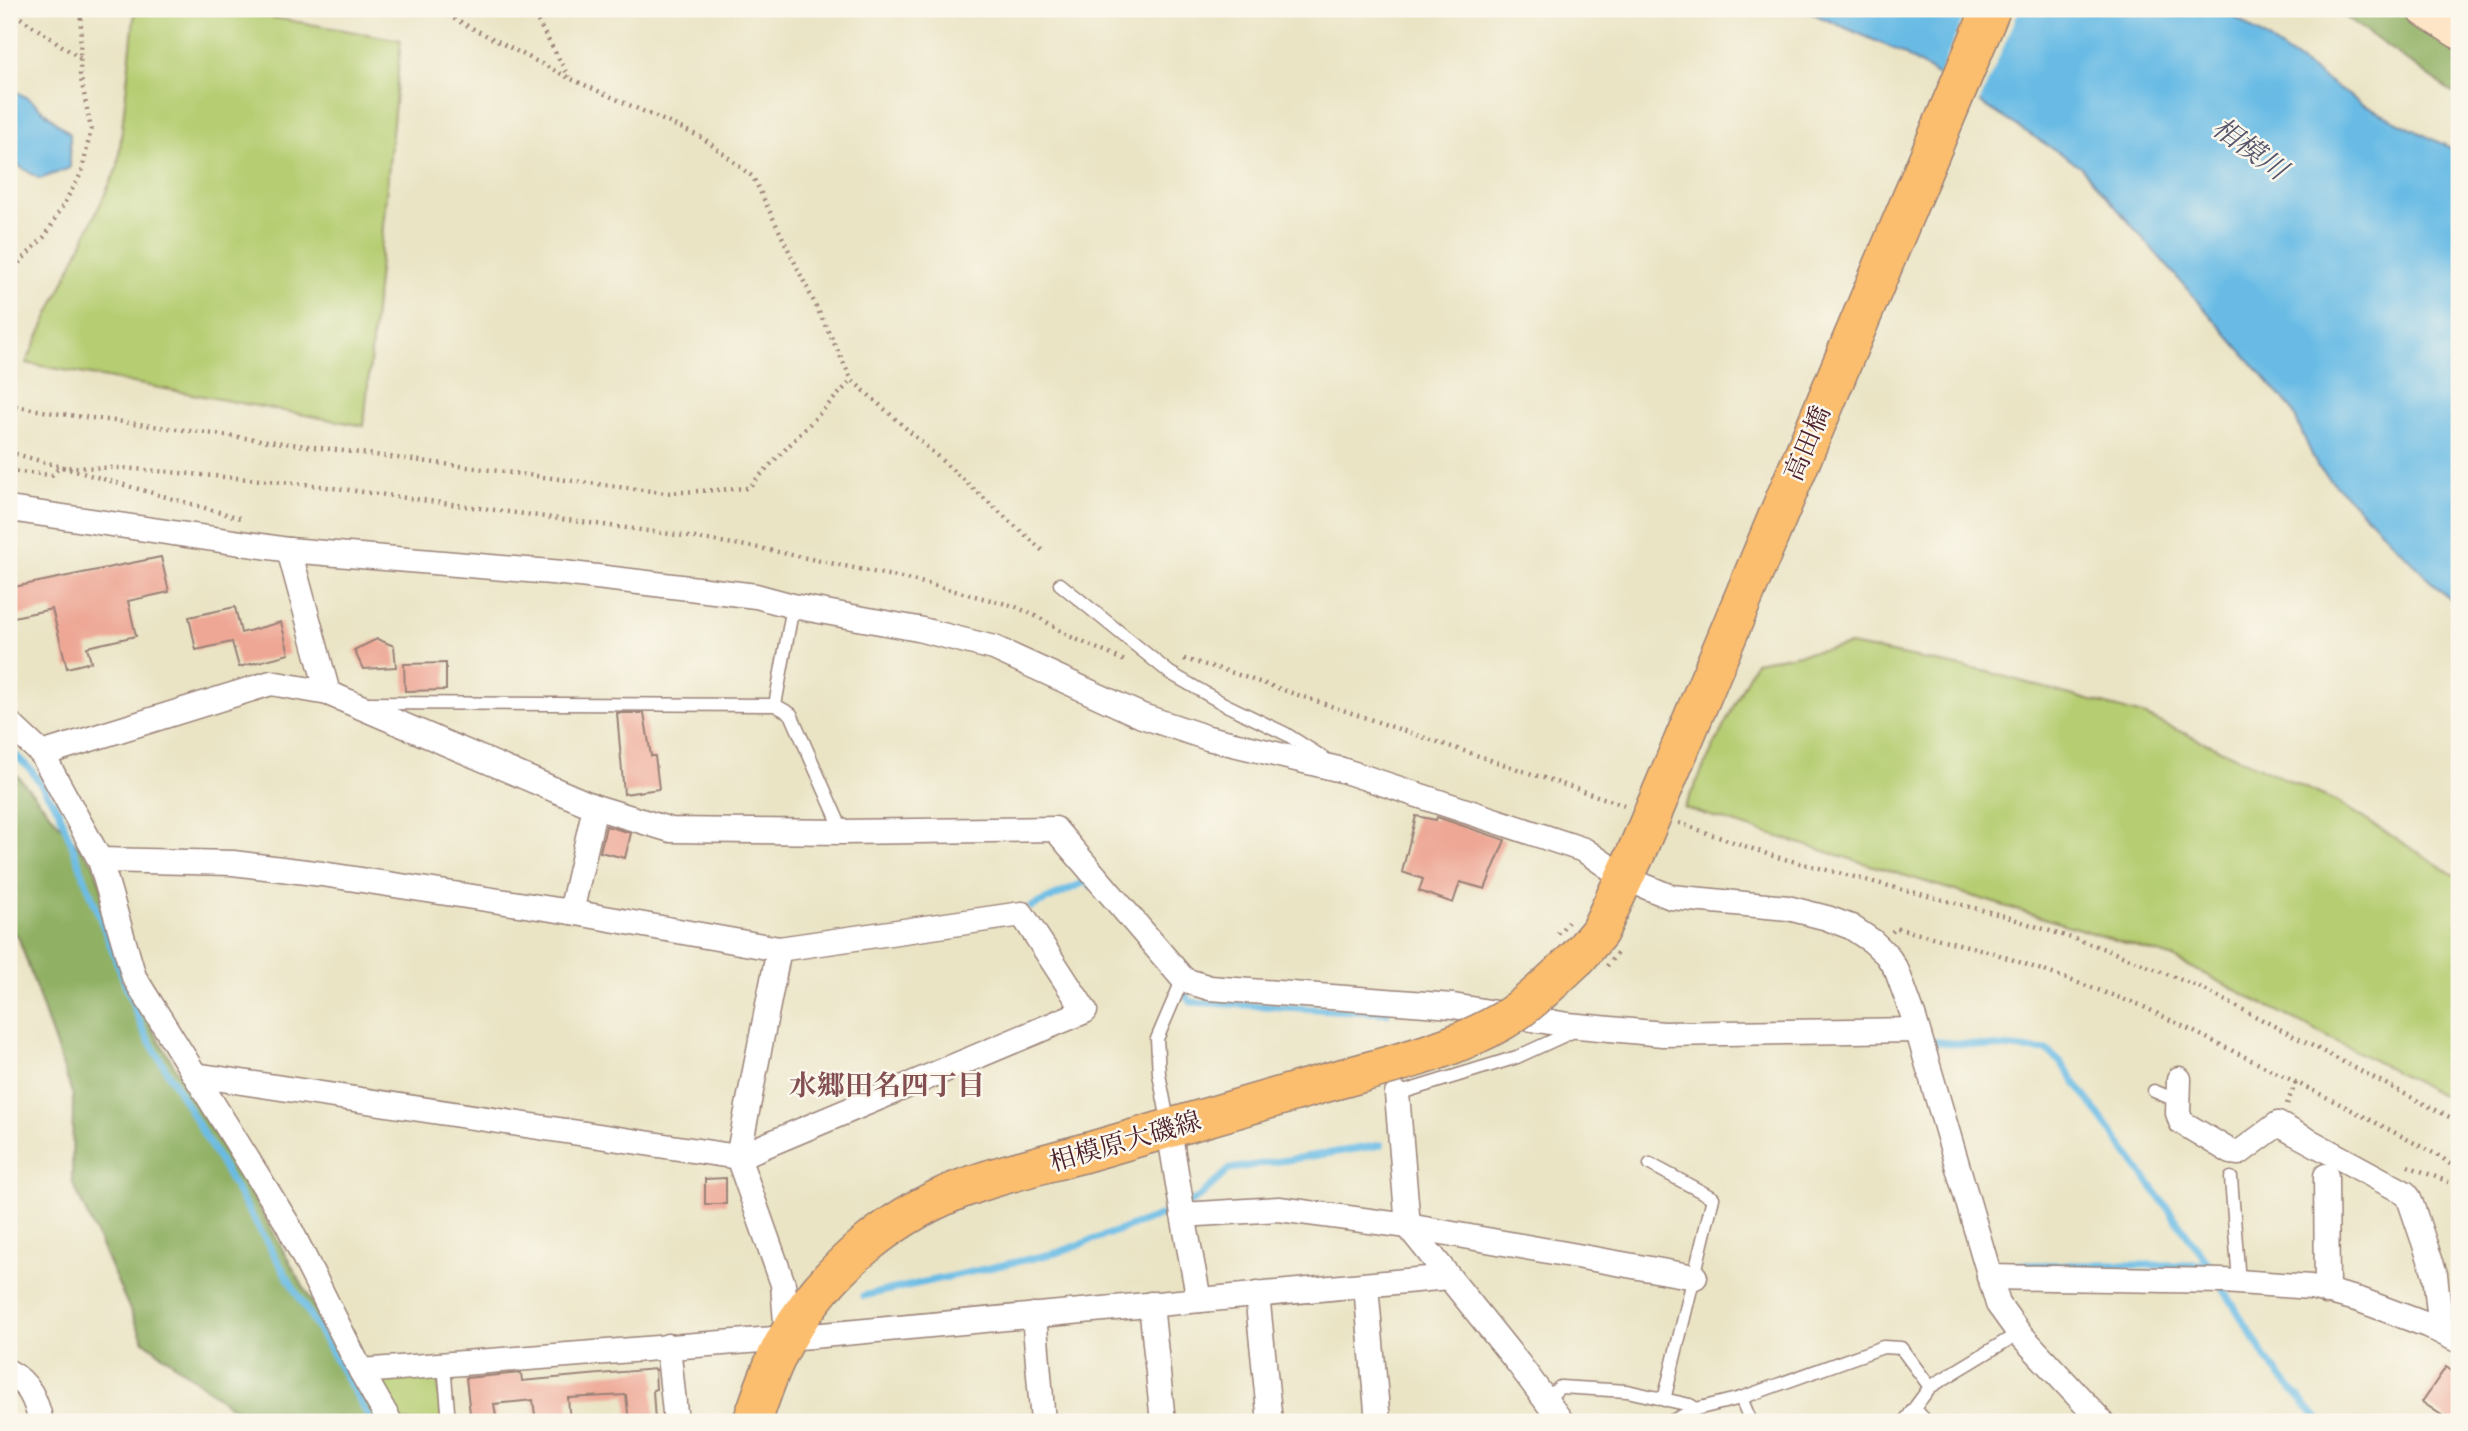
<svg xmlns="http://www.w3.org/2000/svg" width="2468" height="1431" font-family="'IM FELL DW Pica','Noto Serif JP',serif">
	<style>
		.green { fill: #b6cd72; stroke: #80764e; stroke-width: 2 }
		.forest { fill: #90b064; stroke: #6d6848; stroke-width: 2 }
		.water { fill: #69bbe5; stroke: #5a6d88; stroke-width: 2 }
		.pier { fill: #eae4c5 }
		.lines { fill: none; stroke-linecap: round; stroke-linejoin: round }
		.stream { stroke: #69bbe5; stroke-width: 7 }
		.building { fill: #eea795 }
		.lane-casing { stroke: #9a8278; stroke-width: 15 }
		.street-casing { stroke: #9a8278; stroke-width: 27 }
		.secondary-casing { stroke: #9a8278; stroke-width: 38 }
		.primary-casing { stroke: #9a8278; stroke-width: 41 }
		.path { stroke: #9a8278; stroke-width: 4.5; stroke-dasharray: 2 5; stroke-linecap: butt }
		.lane { stroke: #fff; stroke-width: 12 }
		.street { stroke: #fff; stroke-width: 24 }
		.secondary { stroke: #fde5c5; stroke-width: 35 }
		.primary { stroke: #fbbd6e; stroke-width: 38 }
		.primary-bridge-casing { stroke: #9a8278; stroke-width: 41; stroke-linecap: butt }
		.path-bridge { stroke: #9a8278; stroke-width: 4.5; stroke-dasharray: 2 5; stroke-linecap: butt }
		.primary-bridge { stroke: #fbbd6e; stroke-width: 38 }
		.labels { text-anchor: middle; stroke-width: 5; stroke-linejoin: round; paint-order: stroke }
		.street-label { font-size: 26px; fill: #4a1f2b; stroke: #fbf7ec }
		.water-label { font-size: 28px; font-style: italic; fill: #55566c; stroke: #fbf7ec }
		.neighbourhood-label { font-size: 28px; font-weight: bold; fill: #834f50; stroke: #fbf7ec }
	</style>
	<rect width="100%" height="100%" fill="#fbf7ec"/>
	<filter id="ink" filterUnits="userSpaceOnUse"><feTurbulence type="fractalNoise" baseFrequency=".0143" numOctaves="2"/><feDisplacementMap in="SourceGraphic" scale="14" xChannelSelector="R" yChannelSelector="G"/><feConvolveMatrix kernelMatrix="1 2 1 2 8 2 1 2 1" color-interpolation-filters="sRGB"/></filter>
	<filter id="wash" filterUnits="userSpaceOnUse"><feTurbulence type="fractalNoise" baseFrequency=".00686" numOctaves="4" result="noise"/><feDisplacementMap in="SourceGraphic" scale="28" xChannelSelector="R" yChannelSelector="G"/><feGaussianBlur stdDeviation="1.57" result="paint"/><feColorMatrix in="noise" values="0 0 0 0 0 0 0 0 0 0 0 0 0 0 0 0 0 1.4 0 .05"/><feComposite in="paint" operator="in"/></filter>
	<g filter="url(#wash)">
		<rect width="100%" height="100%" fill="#eae4c5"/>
		<g class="green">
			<polygon points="135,9 224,9 401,40 364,426 26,363 118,166"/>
			<polygon points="1850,645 1988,672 2146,716 2337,802 2459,878 2459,1104 2171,957 1684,808 1755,662"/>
			<polygon points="437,1373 442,1422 401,1422 377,1379"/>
		</g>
		<g class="forest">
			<polygon points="2334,9 2459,9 2459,97"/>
			<polygon points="9,766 93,863 147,1020 273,1232 336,1346 386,1422 245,1422 242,1415 144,1341 72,1181 73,1096 18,936 9,931"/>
		</g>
		<g class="water">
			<polygon points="1802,9 2223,9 2363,105 2459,152 2459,609 2317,466 2291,408 2080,166 1899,51"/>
			<polygon points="9,87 32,101 70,134 70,168 40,179 9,160"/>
		</g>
		<polygon class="pier" points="1967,9 2020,9 1978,106 1937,80"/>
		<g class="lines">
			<g class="stream">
				<polyline points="9,749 31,770 59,811 143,1030 372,1422"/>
				<polyline points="1031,907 1087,881 1091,886"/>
				<polyline points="1179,988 1191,1002 1387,1013"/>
				<polyline points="1927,1041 2048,1051 2061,1063 2216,1274"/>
				<polyline points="1187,1204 1199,1197 1230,1169 1381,1145"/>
				<polyline points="2012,1265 2211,1265"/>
				<polyline points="2221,1285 2269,1363 2321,1422"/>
				<polyline points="863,1296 1056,1253 1176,1210"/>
			</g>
		</g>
		<g id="blocks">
			<g class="building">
				<polygon points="161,557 169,592 128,601 136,636 87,647 91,662 67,668 52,609 9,618 9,588"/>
				<polygon points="235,607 241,633 281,622 289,654 239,667 232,642 196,650 189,617"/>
				<polygon points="377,639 394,646 396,667 363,669 354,650"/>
				<polygon points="446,663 446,690 405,691 404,664"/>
				<polygon points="617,713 644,713 651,756 655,756 659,789 624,794"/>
				<polygon points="1416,816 1436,820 1437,817 1505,840 1485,889 1460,882 1453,903 1419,891 1423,879 1402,872"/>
				<polygon points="606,826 631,833 625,858 600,852"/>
				<polygon points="726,1178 726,1204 705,1204 705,1179"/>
				<polygon points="2446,1367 2459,1376 2459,1422 2452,1422 2422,1402"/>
				<polygon points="655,1369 656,1389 653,1390 655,1422 629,1422 626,1395 568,1398 570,1422 536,1422 533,1400 494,1404 497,1422 471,1422 466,1378 521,1373 522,1381"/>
			</g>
		</g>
	</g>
	<g filter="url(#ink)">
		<use href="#blocks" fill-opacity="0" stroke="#9a8278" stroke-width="2"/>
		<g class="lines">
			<defs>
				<g id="lane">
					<polyline points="1060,584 1170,673 1224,704 1286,734 1324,758"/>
					<polyline points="366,703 775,705 791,714 843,832"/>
					<polyline points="775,705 793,606"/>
					<polyline points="2154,1091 2178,1101"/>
					<polyline points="1397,1094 1517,1057 1576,1030"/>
					<polyline points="1169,1126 1159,1074 1157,1039 1181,983 1184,980"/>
					<polyline points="1650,1164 1713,1198 1664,1400"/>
					<polyline points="2231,1178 2239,1282"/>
					<polyline points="444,1365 449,1422"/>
					<polyline points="1741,1398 1751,1422"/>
					<polyline points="1546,1400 1560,1387 1627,1391 1690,1405 1696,1409"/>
					<polyline points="1915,1409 1927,1422"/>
					<polyline points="1670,1422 1696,1409 1741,1398 1883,1347 1901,1348 1930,1387"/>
					<polyline points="1904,1422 1930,1387 2019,1333"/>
				</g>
				<g id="street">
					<polyline points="9,509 289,550 563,573 756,596 793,606 918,629 994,648 1142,716 1208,738 1342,770 1584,850 1625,878 1671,897 1788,908 1827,918 1851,927 1872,941 1887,955 1897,971 1914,1018 1998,1304 2019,1333 2102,1422"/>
					<polyline points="289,550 328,693 595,807 571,912"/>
					<polyline points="9,723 42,754 100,860 134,977 287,1223 361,1371"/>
					<polyline points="42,754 271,683 328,693"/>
					<polyline points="595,807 671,830 843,832 1055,829 1184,980 1210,988 1453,1006 1568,1025 1663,1034 1917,1030"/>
					<polyline points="100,860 233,863 322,874 571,912 779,949 738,1157 783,1284 787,1336"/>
					<polyline points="195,1075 738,1157 1085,1011 1022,914 779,949"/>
					<polyline points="2179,1079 2178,1113 2181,1122 2231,1152 2239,1153 2278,1124 2405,1193 2409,1198 2435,1274 2441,1331"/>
					<polyline points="1397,1094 1408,1226 1518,1363 1562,1422"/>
					<polyline points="1169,1129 1183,1215 1199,1300"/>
					<polyline points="2326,1176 2327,1292"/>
					<polyline points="1183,1215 1279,1209 1408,1226 1695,1277"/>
					<polyline points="1989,1277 2223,1281 2311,1287 2360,1300 2427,1325 2459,1341"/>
					<polyline points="1366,1286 1378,1422"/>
					<polyline points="1257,1294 1270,1422"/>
					<polyline points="1151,1304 1163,1422"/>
					<polyline points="1034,1315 1043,1422"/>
					<polyline points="668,1346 676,1422"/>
					<path d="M9 1372C29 1383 36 1400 41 1422"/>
					<polyline points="390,1422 361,1371 812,1336 1449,1277"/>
				</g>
				<polyline id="secondary" points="2425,9 2459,31"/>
				<g id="primary">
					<polyline points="1578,957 1599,932 1636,853"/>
					<path d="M752 1422C762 1394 771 1365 786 1339 827 1267 897 1210 975 1184 1015 1170 1057 1161 1098 1149 1176 1127 1254 1104 1332 1081"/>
				</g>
			</defs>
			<use href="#lane" class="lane-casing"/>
			<use href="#street" class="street-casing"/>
			<use href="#secondary" class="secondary-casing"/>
			<use href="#primary" class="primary-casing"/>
			<g class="path">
				<polyline points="435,9 569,78 703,138 753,177 852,380 1043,551"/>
				<polyline points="531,9 569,77"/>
				<polyline points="9,10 80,58"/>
				<polyline points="9,273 46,235 82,172 91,129 80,74 81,9"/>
				<polyline points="9,405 54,413 666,493 748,488 852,380"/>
				<polyline points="9,452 240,518"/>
				<polyline points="9,471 52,475 60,467 123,468 305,484 677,535 759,548 916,581 1014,606 1040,618 1069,636 1125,661"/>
				<polyline points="1184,659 1224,670 1624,805"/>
				<polyline points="1679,823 1773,856 2001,915 2105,949 2199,987 2459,1122"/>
				<polyline points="1892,932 1896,928 1991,952 2140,1005 2344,1106 2441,1157 2459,1171"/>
				<polyline points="2287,1104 2296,1082"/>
				<polyline points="2408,1166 2459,1186"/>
			</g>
			<use href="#lane" class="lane"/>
			<use href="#street" class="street"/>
			<use href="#secondary" class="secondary"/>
			<use href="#primary" class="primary"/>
			<defs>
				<g id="primary-bridge">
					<polyline points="1636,853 1991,9"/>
					<path d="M1332 1081C1390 1065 1452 1051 1504 1020 1531 1003 1554 979 1578 957"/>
				</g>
			</defs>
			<use href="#primary-bridge" class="primary-bridge-casing"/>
			<g class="path-bridge">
				<polyline points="1558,934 1568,922"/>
				<polyline points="1607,966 1617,953"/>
			</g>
			<use href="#primary-bridge" class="primary-bridge"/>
		</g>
	</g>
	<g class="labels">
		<g class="street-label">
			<text transform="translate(1807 443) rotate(-67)" y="9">高田橋</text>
			<text transform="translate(1125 1141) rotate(-16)" y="9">相模原大磯線</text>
		</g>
		<g class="water-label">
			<text transform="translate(2250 148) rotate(36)" y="10">相模川</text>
		</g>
		<g class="neighbourhood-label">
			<text x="887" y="1095">水郷田名四丁目</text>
		</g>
	</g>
	<rect width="2468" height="1431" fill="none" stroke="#fbf7ec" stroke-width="35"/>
</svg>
